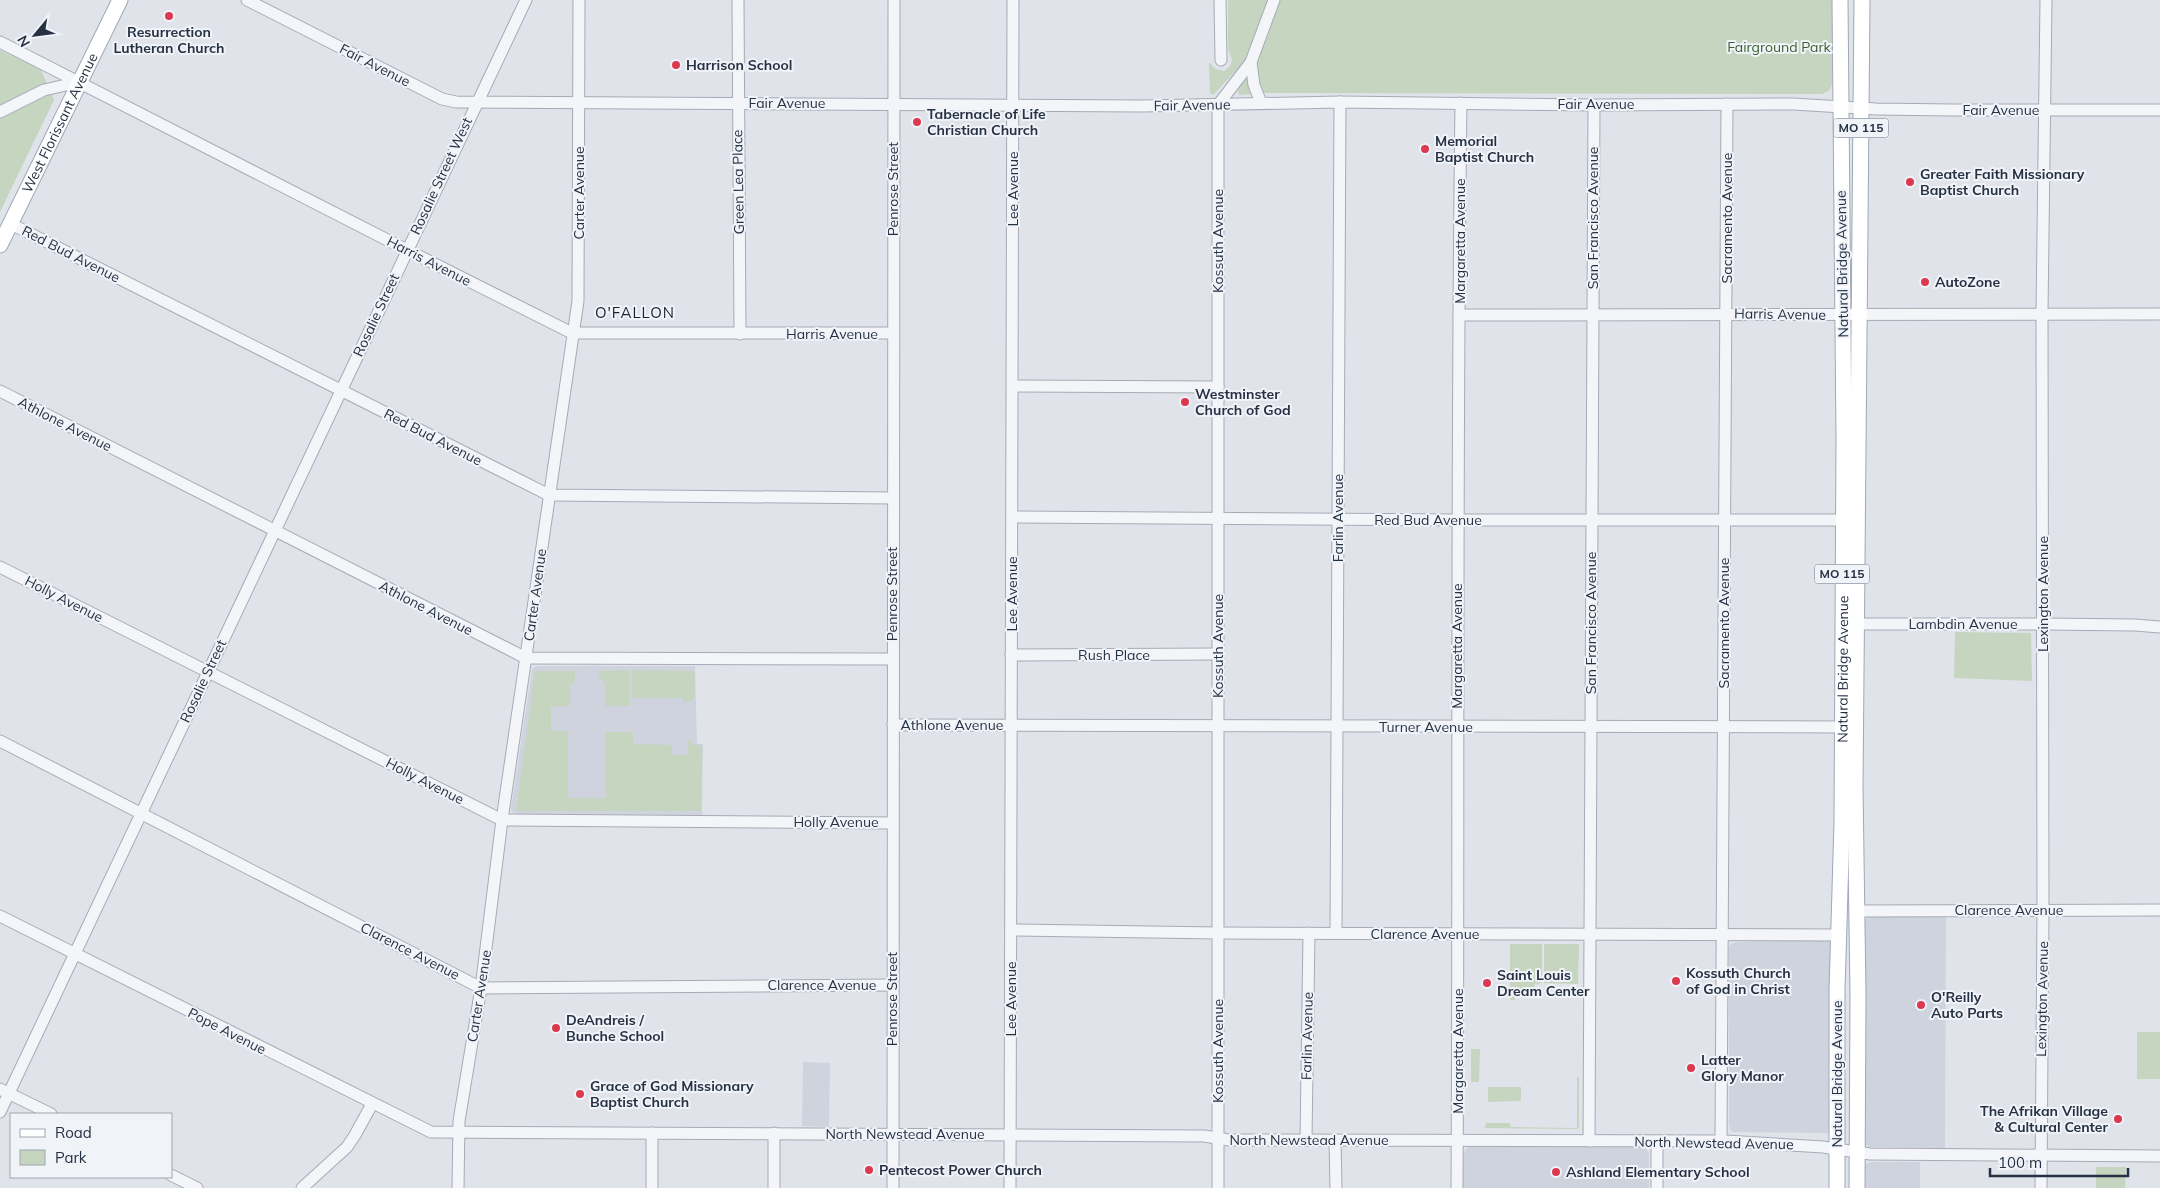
<svg xmlns="http://www.w3.org/2000/svg" width="2160" height="1188" font-family="Mulish,sans-serif">
	<style>
		.built { fill: #ced3dd }
		.green { fill: #c5d5c0 }
		.lines { fill: none; stroke-linecap: round; stroke-linejoin: round }
		.minor-casing { stroke: #a5abb5; stroke-width: 13 }
		.major-casing { stroke: #9ea8b7; stroke-width: 17 }
		.minor { stroke: #f3f5f8; stroke-width: 11 }
		.major { stroke: #fff; stroke-width: 15 }
		.poi-dot { fill: #dc384f; stroke: #f0f3f8; stroke-width: 2 }
		.labels { text-anchor: middle; stroke-width: 4; stroke-linejoin: round; paint-order: stroke }
		.shield { fill: #f0f3f8; stroke: #636b7a; stroke-width: 1 }
		.shield-label { font-size: 12px; font-weight: bold; fill: #273144 }
		.poi-label { font-size: 14px; font-weight: bold; fill: #273144; stroke: #f0f3f8; text-anchor: start }
		.park-label { font-size: 14px; fill: #3b6132; stroke: #f0f3f8 }
		.street-label { font-size: 14px; fill: #273144; stroke: #f0f3f8 }
		.neighbourhood-label { font-size: 15px; letter-spacing: 1px; fill: #192234; stroke: #f0f3f8 }
	</style>
	<rect width="100%" height="100%" fill="#e0e4ea"/>
	<g class="built">
		<polygon points="537,666 695,666 697,744 703,744 702,815 515,814 512,812 511,809 532,669"/>
		<polygon points="1868,916 1946,916 1945,1148 1869,1147 1863,1142 1865,921"/>
		<polygon points="1827,940 1831,942 1830,1131 1828,1133 1732,1132 1729,1125 1729,947 1731,944 1736,942"/>
		<polygon points="803,1062 830,1063 829,1127 802,1126"/>
		<polygon points="1468,1147 1642,1147 1647,1149 1649,1154 1649,1188 1463,1188 1463,1156 1465,1150"/>
		<polygon points="1871,1162 1920,1162 1920,1188 1863,1188 1864,1167 1865,1164"/>
	</g>
	<g class="green">
		<polygon points="1228,0 1833,0 1832,84 1830,90 1822,94 1265,93 1239,95 1234,73 1213,95 1210,93 1209,62 1215,69 1224,71 1230,66 1232,60 1228,49"/>
		<polygon points="0,50 41,70 54,100 0,212"/>
		<polygon points="1955,632 2031,633 2032,681 1954,678"/>
		<polygon points="629,670 629,706 605,706 605,683 603,683 603,679 599,679 599,671"/>
		<polygon points="632,670 695,671 695,697 690,701 683,702 683,698 632,698"/>
		<polygon points="535,671 575,671 575,683 570,683 570,706 551,707 551,731 568,731 568,798 606,798 606,732 633,732 633,744 672,745 672,755 688,755 688,741 691,741 693,745 702,745 701,811 516,811"/>
		<polygon points="1510,944 1542,944 1542,983 1535,984 1533,990 1515,990 1515,1000 1510,1000"/>
		<polygon points="1544,944 1579,944 1578,984 1544,983"/>
		<rect x="2137" y="1032" width="23" height="47"/>
		<polygon points="1471,1049 1480,1049 1479,1082 1471,1082"/>
		<polygon points="1577,1077 1579,1077 1579,1127 1577,1129 1485,1128 1486,1123 1510,1123 1511,1127 1577,1128"/>
		<polygon points="1488,1087 1521,1087 1521,1101 1488,1102"/>
		<polygon points="2096,1167 2126,1167 2125,1188 2096,1188"/>
	</g>
	<g class="lines">
		<defs>
			<g id="minor">
				<polyline points="247,0 442,99 456,102 1142,106 1340,102 1594,105 1793,104 1876,109 1952,110 2160,110"/>
				<polyline points="738,0 740,334"/>
				<polyline points="1220,0 1221,60"/>
				<polyline points="0,42 407,250 572,333 893,333"/>
				<polyline points="1251,62 1254,85 1261,103"/>
				<polyline points="0,112 44,90 79,82"/>
				<polyline points="11,224 549,495 892,498"/>
				<polyline points="1459,315 2160,314"/>
				<polyline points="1013,386 1218,387"/>
				<polyline points="0,391 526,658 893,659"/>
				<polyline points="1012,517 1458,520 1843,520"/>
				<polyline points="0,567 502,820 892,823"/>
				<polyline points="1857,624 2043,624 2135,625 2160,627"/>
				<polyline points="1011,655 1218,654"/>
				<polyline points="893,725 1842,727"/>
				<polyline points="0,741 481,988 892,985"/>
				<polyline points="1858,911 2160,910"/>
				<polyline points="0,916 431,1132 1204,1136 1229,1140 1725,1141 1823,1147 1870,1154 2160,1156"/>
				<polyline points="1011,930 1218,933 1838,935"/>
				<polyline points="1336,933 1340,102"/>
				<polyline points="0,1089 51,1114"/>
				<polyline points="0,1112 526,0"/>
				<polyline points="652,1133 652,1188"/>
				<polyline points="774,1133 774,1188"/>
				<polyline points="1306,1140 1309,933"/>
				<polyline points="1335,1140 1336,1188"/>
				<polyline points="1589,1141 1594,105"/>
				<polyline points="1721,1141 1727,104"/>
				<polyline points="171,1175 197,1188"/>
				<polyline points="302,1188 347,1147 355,1135 372,1104"/>
				<polyline points="458,1188 459,1121 481,988 502,820 578,301 579,0"/>
				<polyline points="893,1188 894,0"/>
				<polyline points="1010,1188 1013,0"/>
				<polyline points="1218,1188 1218,105 1251,62 1274,0"/>
				<path d="M1457 1188C1459 826 1456 465 1461 103"/>
				<polyline points="1657,1188 1657,1141"/>
				<polyline points="2041,1188 2043,910 2042,313 2046,0"/>
			</g>
			<g id="major">
				<path id="s1" d="M0 245 120 0"/>
				<path id="s2" d="M1837 1188V990L1842 823 1844 438 1840 0"/>
				<polyline points="1857,1188 1858,995 1855,786 1862,0"/>
			</g>
		</defs>
		<use href="#minor" class="minor-casing"/>
		<use href="#major" class="major-casing"/>
		<use href="#minor" class="minor"/>
		<use href="#major" class="major"/>
	</g>
	<g class="poi-dot">
		<circle cx="169" cy="16" r="5"/>
		<circle cx="676" cy="65" r="5"/>
		<circle cx="917" cy="122" r="5"/>
		<circle cx="1425" cy="149" r="5"/>
		<circle cx="1910" cy="182" r="5"/>
		<circle cx="1925" cy="282" r="5"/>
		<circle cx="1185" cy="402" r="5"/>
		<circle cx="1676" cy="981" r="5"/>
		<circle cx="1487" cy="983" r="5"/>
		<circle cx="1921" cy="1005" r="5"/>
		<circle cx="556" cy="1028" r="5"/>
		<circle cx="1691" cy="1068" r="5"/>
		<circle cx="580" cy="1094" r="5"/>
		<circle cx="2118" cy="1119" r="5"/>
		<circle cx="869" cy="1170" r="5"/>
		<circle cx="1556" cy="1172" r="5"/>
	</g>
	<g class="labels">
		<g class="shield">
			<rect x="1833.5" y="118.5" width="55" height="19" rx="4"/>
			<rect x="1814.5" y="564.5" width="55" height="19" rx="4"/>
		</g>
		<g class="shield-label">
			<text x="1861" y="132">MO 115</text>
			<text x="1842" y="578">MO 115</text>
		</g>
		<g class="poi-label">
			<text x="169" y="37" text-anchor="middle">Resurrection<tspan x="169" dy="16">Lutheran Church</tspan></text>
			<text x="686" y="70">Harrison School</text>
			<text x="927" y="119">Tabernacle of Life<tspan x="927" dy="16">Christian Church</tspan></text>
			<text x="1435" y="146">Memorial<tspan x="1435" dy="16">Baptist Church</tspan></text>
			<text x="1920" y="179">Greater Faith Missionary<tspan x="1920" dy="16">Baptist Church</tspan></text>
			<text x="1935" y="287">AutoZone</text>
			<text x="1195" y="399">Westminster<tspan x="1195" dy="16">Church of God</tspan></text>
			<text x="1686" y="978">Kossuth Church<tspan x="1686" dy="16">of God in Christ</tspan></text>
			<text x="1497" y="980">Saint Louis<tspan x="1497" dy="16">Dream Center</tspan></text>
			<text x="1931" y="1002">O'Reilly<tspan x="1931" dy="16">Auto Parts</tspan></text>
			<text x="566" y="1025">DeAndreis /<tspan x="566" dy="16">Bunche School</tspan></text>
			<text x="1701" y="1065">Latter<tspan x="1701" dy="16">Glory Manor</tspan></text>
			<text x="590" y="1091">Grace of God Missionary<tspan x="590" dy="16">Baptist Church</tspan></text>
			<text x="2108" y="1116" text-anchor="end">The Afrikan Village<tspan x="2108" dy="16">&amp; Cultural Center</tspan></text>
			<text x="879" y="1175">Pentecost Power Church</text>
			<text x="1566" y="1177">Ashland Elementary School</text>
		</g>
		<g class="park-label">
			<text x="1779" y="52">Fairground Park</text>
		</g>
		<g class="street-label">
			<text transform="translate(375 65) rotate(27)" y="5">Fair Avenue</text>
			<text x="787" y="108">Fair Avenue</text>
			<text x="1596" y="109">Fair Avenue</text>
			<text transform="translate(1192 105) rotate(-1)" y="5">Fair Avenue</text>
			<text x="2001" y="115">Fair Avenue</text>
			<text dy="5" stroke="none"><textPath href="#s1" startOffset="136">West Florissant Avenue</textPath></text>
			<text transform="translate(441 176) rotate(-65)" y="5">Rosalie Street West</text>
			<text transform="translate(738 182) rotate(-91)" y="5">Green Lea Place</text>
			<text transform="translate(893 189) rotate(-90)" y="5">Penrose Street</text>
			<text transform="translate(1013 189) rotate(-90)" y="5">Lee Avenue</text>
			<text transform="translate(579 193) rotate(-90)" y="5">Carter Avenue</text>
			<text transform="translate(1593 218) rotate(-90)" y="5">San Francisco Avenue</text>
			<text transform="translate(1727 218) rotate(-90)" y="5">Sacramento Avenue</text>
			<text transform="translate(1218 241) rotate(-90)" y="5">Kossuth Avenue</text>
			<text transform="translate(1460 241) rotate(-90)" y="5">Margaretta Avenue</text>
			<text transform="translate(71 254) rotate(27)" y="5">Red Bud Avenue</text>
			<text transform="translate(429 261) rotate(27)" y="5">Harris Avenue</text>
			<text transform="translate(1842 264) rotate(-91)" y="5">Natural Bridge Avenue</text>
			<text transform="translate(1780 314) rotate(1)" y="5">Harris Avenue</text>
			<text transform="translate(376 315) rotate(-65)" y="5">Rosalie Street</text>
			<text x="832" y="339">Harris Avenue</text>
			<text transform="translate(65 424) rotate(27)" y="5">Athlone Avenue</text>
			<text transform="translate(433 437) rotate(27)" y="5">Red Bud Avenue</text>
			<text transform="translate(1338 518) rotate(-90)" y="5">Farlin Avenue</text>
			<text x="1428" y="525">Red Bud Avenue</text>
			<text transform="translate(892 594) rotate(-90)" y="5">Penrose Street</text>
			<text transform="translate(1012 594) rotate(-90)" y="5">Lee Avenue</text>
			<text transform="translate(2043 594) rotate(-90)" y="5">Lexington Avenue</text>
			<text transform="translate(535 595) rotate(-82)" y="5">Carter Avenue</text>
			<text transform="translate(64 599) rotate(27)" y="5">Holly Avenue</text>
			<text transform="translate(426 608) rotate(27)" y="5">Athlone Avenue</text>
			<text transform="translate(1591 623) rotate(-90)" y="5">San Francisco Avenue</text>
			<text transform="translate(1724 623) rotate(-90)" y="5">Sacramento Avenue</text>
			<text x="1963" y="629">Lambdin Avenue</text>
			<text transform="translate(1218 646) rotate(-90)" y="5">Kossuth Avenue</text>
			<text transform="translate(1457 646) rotate(-90)" y="5">Margaretta Avenue</text>
			<text x="1114" y="660">Rush Place</text>
			<text dy="5" stroke="none"><textPath href="#s2" startOffset="519">Natural Bridge Avenue</textPath></text>
			<text transform="translate(203 681) rotate(-65)" y="5">Rosalie Street</text>
			<text x="952" y="730">Athlone Avenue</text>
			<text x="1426" y="732">Turner Avenue</text>
			<text transform="translate(425 781) rotate(27)" y="5">Holly Avenue</text>
			<text x="836" y="827">Holly Avenue</text>
			<text x="2009" y="915">Clarence Avenue</text>
			<text x="1425" y="939">Clarence Avenue</text>
			<text transform="translate(410 951) rotate(27)" y="5">Clarence Avenue</text>
			<text x="822" y="990">Clarence Avenue</text>
			<text transform="translate(479 996) rotate(-81)" y="5">Carter Avenue</text>
			<text transform="translate(892 999) rotate(-90)" y="5">Penrose Street</text>
			<text transform="translate(1011 999) rotate(-90)" y="5">Lee Avenue</text>
			<text transform="translate(2042 999) rotate(-89)" y="5">Lexington Avenue</text>
			<text transform="translate(227 1031) rotate(27)" y="5">Pope Avenue</text>
			<text transform="translate(1307 1036) rotate(-89)" y="5">Farlin Avenue</text>
			<text transform="translate(1218 1051) rotate(-90)" y="5">Kossuth Avenue</text>
			<text transform="translate(1458 1051) rotate(-90)" y="5">Margaretta Avenue</text>
			<text transform="translate(1837 1074) rotate(-90)" y="5">Natural Bridge Avenue</text>
			<text x="905" y="1139">North Newstead Avenue</text>
			<text x="1309" y="1145">North Newstead Avenue</text>
			<text transform="translate(1714 1143) rotate(1)" y="5">North Newstead Avenue</text>
		</g>
		<g class="neighbourhood-label">
			<text x="635" y="318">O'FALLON</text>
		</g>
	</g>
	<rect x="10" y="1113" width="162" height="65" fill="#f0f3f8" stroke="#a0a5b0"/>
	<rect x="20" y="1129" width="25" height="8" fill="#ffffff" stroke="#a0a5b0"/>
	<text x="55" y="1138" font-size="15" fill="#273144">Road</text>
	<rect x="20" y="1150" width="25" height="15" fill="#c5d5c0" stroke="#a0a5b0"/>
	<text x="55" y="1163" font-size="15" fill="#273144">Park</text>
	<g transform="translate(35 35) rotate(241)" stroke="#f0f3f8" stroke-width="4" paint-order="stroke">
	<path d="M0-4L9 19L0 12L-9 19Z" fill="#273144"/>
	<text y="-8" font-size="14" font-weight="bold" text-anchor="middle" fill="#273144">N</text>
	</g>
	<path d="M1990 1168v8h138v-8" fill="none" stroke="#273144" stroke-width="2.5"/>
	<text x="1998" y="1168" font-size="15" fill="#273144" stroke="#f0f3f8" stroke-width="4" paint-order="stroke">100 m</text>
</svg>
